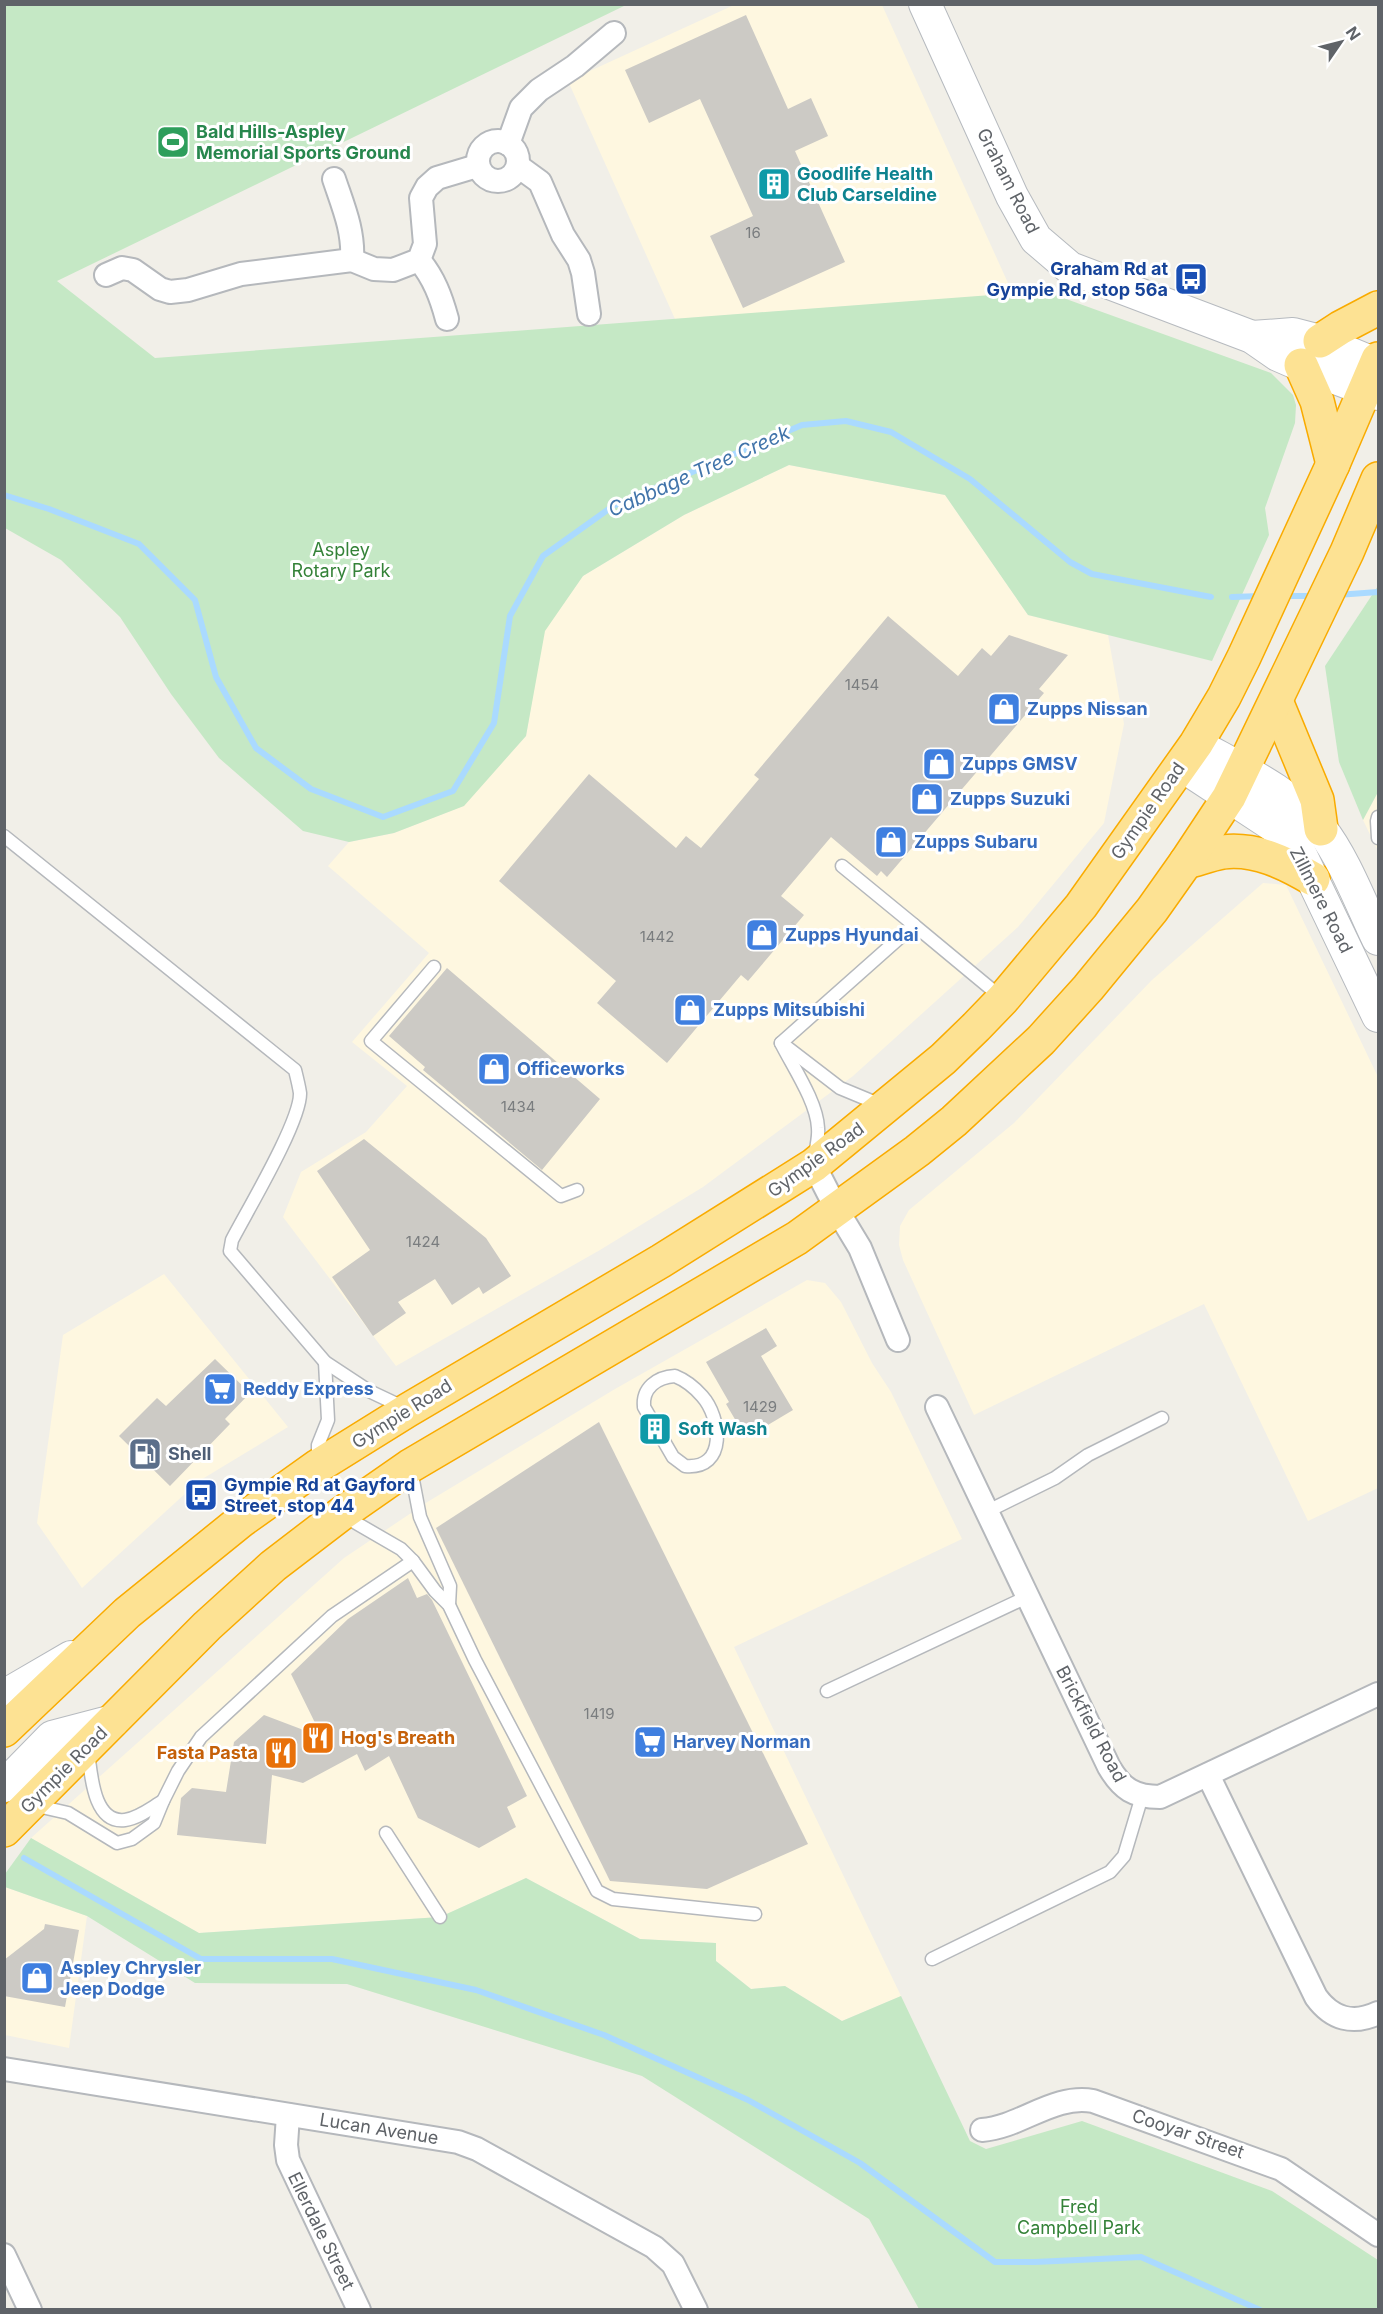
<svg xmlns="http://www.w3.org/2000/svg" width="1383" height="2314" font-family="Inter,sans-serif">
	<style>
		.commercial { fill: #fef7e0 }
		.green { fill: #c5e8c5 }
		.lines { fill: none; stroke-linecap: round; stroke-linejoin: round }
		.stream { stroke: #aadaff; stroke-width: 6 }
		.building { fill: #cccac5 }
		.lane-casing { stroke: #b5b8bc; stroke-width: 15 }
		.street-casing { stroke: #b5b8bc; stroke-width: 26 }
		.secondary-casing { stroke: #b6babf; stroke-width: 34 }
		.highway-casing { stroke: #f9ab00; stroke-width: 36 }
		.lane { stroke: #fff; stroke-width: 12 }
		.street { stroke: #fff; stroke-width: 22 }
		.secondary { stroke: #fff; stroke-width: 32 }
		.highway { stroke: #fde293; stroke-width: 33 }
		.labels { text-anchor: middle; stroke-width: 6; stroke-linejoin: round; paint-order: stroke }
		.number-label { font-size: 15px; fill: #7a7d7f }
		.leisure-label { font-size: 18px; font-weight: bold; fill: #27864d; stroke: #fff; text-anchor: start }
		.culture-label { font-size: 18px; font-weight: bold; fill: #0d838f; stroke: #fff; text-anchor: start }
		.street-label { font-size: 18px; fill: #5f6368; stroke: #fff }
		.transit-label { font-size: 18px; font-weight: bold; fill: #164399; stroke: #fff; text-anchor: end }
		.park-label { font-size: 18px; fill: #348238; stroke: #fff }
		.shop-label { font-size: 18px; font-weight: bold; fill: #366cbe; stroke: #fff; text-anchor: start }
		.service-label { font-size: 18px; font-weight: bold; fill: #4e5e75; stroke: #fff; text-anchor: start }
		.food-label { font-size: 18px; font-weight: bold; fill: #c56008; stroke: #fff; text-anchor: start }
		.water-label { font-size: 20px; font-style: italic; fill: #4174aa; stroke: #fff }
	</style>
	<rect width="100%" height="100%" fill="#f1efe8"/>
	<g class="commercial">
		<polygon points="734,5 882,5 1013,294 675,319 568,81"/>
		<polygon points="789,465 945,495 1028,615 1108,635 1124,724 1104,823 1018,927 853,1076 703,1187 600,1250 396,1366 283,1217 301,1172 366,1132 407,1086 352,1042 429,953 328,866 349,842 394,833 463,806 526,736 544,631 583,576 684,515"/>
		<polygon points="1378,792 1378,851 1363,820"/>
		<polygon points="1263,883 1286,885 1378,1077 1378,1488 1308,1521 1204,1304 974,1415 903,1260 899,1245 900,1226 909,1210 1014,1123 1152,980"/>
		<polygon points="164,1274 288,1427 199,1481 82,1588 37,1523 63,1335"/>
		<polygon points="807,1280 825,1283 841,1302 872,1363 891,1392 962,1539 734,1647 901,1996 842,2021 785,1986 751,1989 716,1961 715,1943 640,1939 526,1878 440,1917 199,1933 31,1838 344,1558 429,1501 615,1389"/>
		<polygon points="5,1887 87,1916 69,2048 5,2035"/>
	</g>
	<g class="green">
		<polygon points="5,4 626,5 57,281 155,358 1044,291 1271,373 1293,395 1296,405 1295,423 1265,508 1269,535 1212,661 1028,615 945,495 789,465 684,515 583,576 545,631 526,736 464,806 394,833 349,842 303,831 219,758 171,694 120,617 61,560 5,528"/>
		<polygon points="1378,586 1378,792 1363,820 1339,762 1325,666"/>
		<polygon points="31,1838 199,1933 440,1917 526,1878 640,1939 716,1943 716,1961 751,1989 785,1986 842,2021 901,1996 970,2141 986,2149 1082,2121 1272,2191 1378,2260 1378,2309 919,2309 869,2219 642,2076 347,1984 195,1983 87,1916 5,1887 5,1874"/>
	</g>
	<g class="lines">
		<g class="stream">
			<polyline points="4,495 49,509 139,544 195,600 216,677 256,748 311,789 383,817 453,791 494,723 510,616 543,556 613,506 802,425 846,421 891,432 970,479 1070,562 1092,574 1211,597"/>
			<polyline points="1337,595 1378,592"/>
			<polyline points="1283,596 1315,596"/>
			<polyline points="1232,597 1261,596"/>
			<polyline points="24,1858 201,1959 332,1959 476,1990 604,2035 748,2100 860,2163 995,2262 1035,2262 1141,2257 1260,2310"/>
		</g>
	</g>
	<g class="building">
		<polygon points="746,15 788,109 811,98 828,136 795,151 845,262 743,308 710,236 753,216 700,99 649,123 625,70"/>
		<polygon points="888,616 958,676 982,648 991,656 1009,635 1068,655 1039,689 1044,693 887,877 881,871 877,876 831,837 781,896 804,915 748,981 741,975 667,1063 597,1003 616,981 499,881 589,774 676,848 686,836 701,848 759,779 754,775"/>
		<polygon points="447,968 600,1099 542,1170 423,1070 425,1067 389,1036"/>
		<polygon points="364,1139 486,1238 511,1276 483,1294 479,1287 452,1305 435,1279 398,1302 406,1313 373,1336 332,1277 370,1250 317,1171"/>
		<polygon points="766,1328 777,1346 761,1356 793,1410 746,1438 726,1404 729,1402 706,1362"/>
		<polygon points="215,1359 250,1393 225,1419 230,1424 170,1486 119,1436 157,1398 166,1406"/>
		<polygon points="599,1422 808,1844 707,1889 610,1881 436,1528"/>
		<polygon points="408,1578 417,1598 427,1594 432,1600 527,1796 507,1807 516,1827 479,1848 418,1818 389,1756 365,1771 357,1754 303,1783 272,1775 266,1844 177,1835 181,1798 192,1788 226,1792 234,1742 264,1715 322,1737 291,1674 348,1619"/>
		<polygon points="45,1924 79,1930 65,2007 4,1996 4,1960 44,1929"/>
	</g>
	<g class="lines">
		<defs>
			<g id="lane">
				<polyline points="1378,817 1377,821 1378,838"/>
				<path d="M4 836 295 1070C297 1078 299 1086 300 1093 301 1121 247 1211 232 1240L230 1251 325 1362 369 1391 405 1408"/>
				<polyline points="842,866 914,925"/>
				<polyline points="434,967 371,1041 561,1196 577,1190"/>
				<polyline points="781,1043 914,925 1002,998"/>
				<path d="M781 1043C793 1067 817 1102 818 1128 819 1137 816 1147 815 1156"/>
				<polyline points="784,1045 840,1088 881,1105"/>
				<path d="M675 1376C685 1380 695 1388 702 1396 721 1417 728 1470 685 1466L673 1457 644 1407C642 1388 657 1377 675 1376Z"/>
				<polyline points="318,1462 318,1445 328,1420 325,1362"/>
				<polyline points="411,1470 420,1517 450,1586 449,1605"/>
				<polyline points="986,1512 1055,1478 1088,1455 1162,1418"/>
				<polyline points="344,1516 401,1549 413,1561 435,1591 449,1605 475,1660 597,1891 613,1899 755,1914"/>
				<polyline points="827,1691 1027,1597"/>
				<path d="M88 1752C91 1773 93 1824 125 1820 139 1818 151 1808 163 1801"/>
				<polyline points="33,1805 68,1813 117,1843 132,1839 154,1823 163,1801 178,1771 201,1737 332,1616 413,1561"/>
				<polyline points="386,1833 440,1917"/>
				<polyline points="932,1959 1110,1872 1124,1856 1142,1796"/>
			</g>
			<g id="street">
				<circle cx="498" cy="161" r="20"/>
				<polyline points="508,144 521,108 539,90 575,66 614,33"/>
				<polyline points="518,166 540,182 563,235 579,260 583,273 589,314"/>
				<path d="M334 179C343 206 354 231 352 260"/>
				<path d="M419 260C434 278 441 297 447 319"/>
				<polyline points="106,275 122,268 133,270 160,289 170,292 188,290 241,274 352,260 374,269 393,270 419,260 425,244 421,198 427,187 437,178 477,166"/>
				<polyline points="814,1165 837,1210 860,1248 898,1340"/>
				<path d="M937 1407 1109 1767C1122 1789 1134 1797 1160 1797L1378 1694"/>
				<path d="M1208 1775 1316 1997C1332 2019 1353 2025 1378 2013"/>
				<polyline points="4,2069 458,2142 477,2149 654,2247 673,2264 696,2310"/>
				<polyline points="288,2115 286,2145 288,2160 359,2310"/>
				<path d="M982 2130C1021 2127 1053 2094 1093 2101L1281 2169 1378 2235"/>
				<polyline points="4,2255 30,2310"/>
			</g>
			<g id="secondary">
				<polyline points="925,4 1012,196 1036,239 1070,268 1252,337 1278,355 1301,365 1378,394"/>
				<polyline points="1252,337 1293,334 1320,341 1378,365"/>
				<path d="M1196 744C1236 767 1292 793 1321 829 1344 858 1362 906 1378 939"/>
				<polyline points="1181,765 1283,832 1297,847 1378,1016"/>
				<polyline points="4,1696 71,1657"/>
				<polyline points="4,1786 52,1737 113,1721"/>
			</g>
			<g id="highway">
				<polyline points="1320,341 1340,328 1378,308"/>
				<polyline points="1301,365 1317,401 1333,464"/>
				<polyline points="1276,701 1317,800 1321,829"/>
				<path d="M1186 862C1198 859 1211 854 1223 852 1256 848 1286 863 1313 879"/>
				<polyline points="4,1730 127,1613 242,1520 318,1466 408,1410 661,1261 814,1165 943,1059 976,1027 1003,999 1081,906 1196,744 1224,697 1244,657 1333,464 1378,359"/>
				<polyline points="4,1830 207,1626 273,1566 341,1514 410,1466 797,1238 917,1151 954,1121 1041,1040 1088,988 1152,910 1186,862 1229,797 1347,552 1378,479"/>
			</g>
		</defs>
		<use href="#lane" class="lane-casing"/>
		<use href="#street" class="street-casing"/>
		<use href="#secondary" class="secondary-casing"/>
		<use href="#highway" class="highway-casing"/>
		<use href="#lane" class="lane"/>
		<use href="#street" class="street"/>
		<use href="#secondary" class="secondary"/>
		<use href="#highway" class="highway"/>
	</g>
	<defs>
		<symbol id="stadium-square" viewBox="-11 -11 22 22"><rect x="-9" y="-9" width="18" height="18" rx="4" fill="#2e9e5b" stroke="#fff"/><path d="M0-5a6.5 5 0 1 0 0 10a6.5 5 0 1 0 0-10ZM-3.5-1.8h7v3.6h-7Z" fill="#fff"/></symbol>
		<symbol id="building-square" viewBox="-11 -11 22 22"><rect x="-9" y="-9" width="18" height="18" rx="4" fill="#0f9aa8" stroke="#fff"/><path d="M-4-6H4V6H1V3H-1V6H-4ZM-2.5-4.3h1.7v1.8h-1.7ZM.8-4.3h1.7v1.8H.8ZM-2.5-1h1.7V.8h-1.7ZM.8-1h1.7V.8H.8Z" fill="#fff"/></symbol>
		<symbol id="bus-square" viewBox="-11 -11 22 22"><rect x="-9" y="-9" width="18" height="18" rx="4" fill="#1a4fb4" stroke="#fff"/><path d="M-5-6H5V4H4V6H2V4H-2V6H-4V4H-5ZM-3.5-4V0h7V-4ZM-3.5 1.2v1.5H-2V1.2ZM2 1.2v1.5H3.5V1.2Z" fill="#fff"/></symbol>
		<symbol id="shop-square" viewBox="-11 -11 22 22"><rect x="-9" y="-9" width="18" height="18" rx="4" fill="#3f7fe0" stroke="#fff"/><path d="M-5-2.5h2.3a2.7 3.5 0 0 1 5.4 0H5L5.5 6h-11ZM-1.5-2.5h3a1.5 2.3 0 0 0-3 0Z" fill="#fff"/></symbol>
		<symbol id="supermarket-square" viewBox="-11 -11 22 22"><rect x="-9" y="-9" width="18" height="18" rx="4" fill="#3f7fe0" stroke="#fff"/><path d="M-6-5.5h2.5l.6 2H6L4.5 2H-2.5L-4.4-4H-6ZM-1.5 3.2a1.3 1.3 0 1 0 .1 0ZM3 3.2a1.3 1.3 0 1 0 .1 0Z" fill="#fff"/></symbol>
		<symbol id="fuel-square" viewBox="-11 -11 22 22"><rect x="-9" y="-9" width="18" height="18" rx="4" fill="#5c6f8a" stroke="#fff"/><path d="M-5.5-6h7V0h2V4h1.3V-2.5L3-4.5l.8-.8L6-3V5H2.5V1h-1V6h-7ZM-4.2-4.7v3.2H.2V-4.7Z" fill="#fff"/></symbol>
		<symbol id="restaurant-square" viewBox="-11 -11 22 22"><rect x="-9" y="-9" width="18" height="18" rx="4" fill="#e8710a" stroke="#fff"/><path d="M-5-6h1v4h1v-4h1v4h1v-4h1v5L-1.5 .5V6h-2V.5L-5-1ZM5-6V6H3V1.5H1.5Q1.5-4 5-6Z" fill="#fff"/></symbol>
	</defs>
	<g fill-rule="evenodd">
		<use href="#stadium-square" x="154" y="123" width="38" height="38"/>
		<use href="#building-square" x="755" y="165" width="38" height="38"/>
		<use href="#bus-square" x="1172" y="260" width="38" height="38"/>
		<use href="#shop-square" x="985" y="690" width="38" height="38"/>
		<use href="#shop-square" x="920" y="745" width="38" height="38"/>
		<use href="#shop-square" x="908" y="780" width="38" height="38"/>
		<use href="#shop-square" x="872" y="823" width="38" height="38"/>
		<use href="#shop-square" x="743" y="916" width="38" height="38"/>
		<use href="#shop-square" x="671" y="991" width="38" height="38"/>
		<use href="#shop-square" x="475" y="1050" width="38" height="38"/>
		<use href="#supermarket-square" x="201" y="1370" width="38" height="38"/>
		<use href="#building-square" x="636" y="1410" width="38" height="38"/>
		<use href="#fuel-square" x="126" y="1435" width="38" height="38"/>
		<use href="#bus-square" x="182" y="1476" width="38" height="38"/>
		<use href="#restaurant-square" x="299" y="1719" width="38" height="38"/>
		<use href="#supermarket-square" x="631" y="1723" width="38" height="38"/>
		<use href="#restaurant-square" x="262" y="1734" width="38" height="38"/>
		<use href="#shop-square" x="18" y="1959" width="38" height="38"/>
	</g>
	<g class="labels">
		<g class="number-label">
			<text x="753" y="238">16</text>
			<text x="862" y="690">1454</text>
			<text x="657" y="942">1442</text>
			<text x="518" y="1112">1434</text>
			<text x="423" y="1247">1424</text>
			<text x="760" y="1412">1429</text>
			<text x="599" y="1719">1419</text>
		</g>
		<g class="leisure-label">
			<text x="196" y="138">Bald Hills-Aspley<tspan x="196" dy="21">Memorial Sports Ground</tspan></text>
		</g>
		<g class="culture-label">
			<text x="797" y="180">Goodlife Health<tspan x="797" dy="21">Club Carseldine</tspan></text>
			<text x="678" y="1435">Soft Wash</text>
		</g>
		<g class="street-label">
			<text transform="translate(1008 181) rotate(63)" y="6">Graham Road</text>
			<text transform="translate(1148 811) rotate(-55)" y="6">Gympie Road</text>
			<text transform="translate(1321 900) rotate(63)" y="6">Zillmere Road</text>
			<text transform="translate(816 1160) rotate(-36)" y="6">Gympie Road</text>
			<text transform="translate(402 1414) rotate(-32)" y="6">Gympie Road</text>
			<text transform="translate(1091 1724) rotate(62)" y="6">Brickfield Road</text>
			<text transform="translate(64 1770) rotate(-45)" y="6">Gympie Road</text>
			<text transform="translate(379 2129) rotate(9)" y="6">Lucan Avenue</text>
			<text transform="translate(1188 2134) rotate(19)" y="6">Cooyar Street</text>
			<text transform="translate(321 2231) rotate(64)" y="6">Ellerdale Street</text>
		</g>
		<g class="transit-label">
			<text x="1168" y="275">Graham Rd at<tspan x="1168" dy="21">Gympie Rd, stop 56a</tspan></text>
			<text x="224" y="1491" text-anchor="start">Gympie Rd at Gayford<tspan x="224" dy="21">Street, stop 44</tspan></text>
		</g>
		<g class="park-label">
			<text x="341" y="556">Aspley<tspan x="341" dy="21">Rotary Park</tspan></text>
			<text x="1079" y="2213">Fred<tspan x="1079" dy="21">Campbell Park</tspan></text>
		</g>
		<g class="shop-label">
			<text x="1027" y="715">Zupps Nissan</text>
			<text x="962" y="770">Zupps GMSV</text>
			<text x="950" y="805">Zupps Suzuki</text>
			<text x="914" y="848">Zupps Subaru</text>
			<text x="785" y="941">Zupps Hyundai</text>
			<text x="713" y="1016">Zupps Mitsubishi</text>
			<text x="517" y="1075">Officeworks</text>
			<text x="243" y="1395">Reddy Express</text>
			<text x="673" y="1748">Harvey Norman</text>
			<text x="60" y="1974">Aspley Chrysler<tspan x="60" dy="21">Jeep Dodge</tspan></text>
		</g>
		<g class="service-label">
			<text x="168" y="1460">Shell</text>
		</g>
		<g class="food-label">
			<text x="341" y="1744">Hog's Breath</text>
			<text x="258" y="1759" text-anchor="end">Fasta Pasta</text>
		</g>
		<g class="water-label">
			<text transform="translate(699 471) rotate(-24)" y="7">Cabbage Tree Creek</text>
		</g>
	</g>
	<rect width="1383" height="2314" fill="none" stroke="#5f6368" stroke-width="12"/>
	<g transform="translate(1341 42) rotate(55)" stroke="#ffffff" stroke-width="4.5" paint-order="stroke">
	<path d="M0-4.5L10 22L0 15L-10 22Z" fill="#5f6368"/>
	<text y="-9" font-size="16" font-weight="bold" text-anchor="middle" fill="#5f6368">N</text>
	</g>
</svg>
